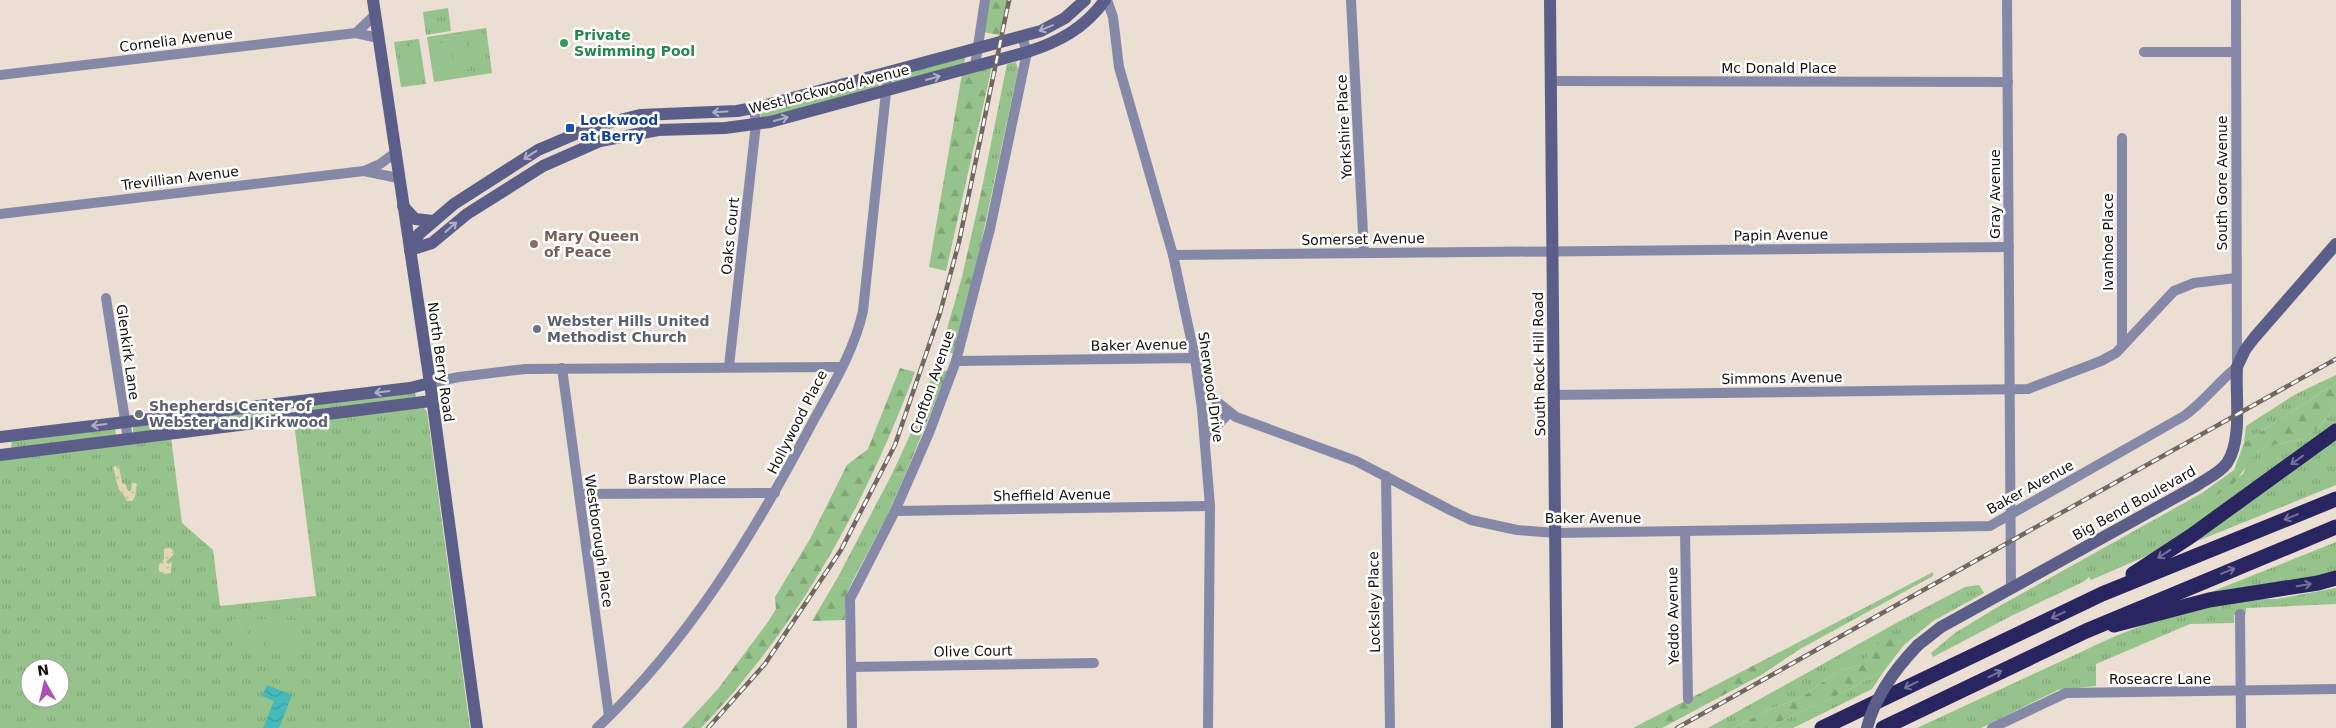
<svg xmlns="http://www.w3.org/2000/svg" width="2336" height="728" font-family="'DejaVu Sans',sans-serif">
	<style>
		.grass { fill: url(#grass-tufts); fill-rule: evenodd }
		.forest { fill: url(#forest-firs) }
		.sand { fill: url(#sand-dots) }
		.pitch { fill: #96c28b }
		.water { fill: url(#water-waves) }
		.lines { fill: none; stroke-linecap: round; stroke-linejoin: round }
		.street { stroke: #8688a7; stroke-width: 10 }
		.secondary { stroke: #5c5e8a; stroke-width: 12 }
		.highway { stroke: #292561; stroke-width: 15 }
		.rail-casing { stroke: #706861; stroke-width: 4.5 }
		.rail { stroke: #fff; stroke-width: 2.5; stroke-dasharray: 8; stroke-linecap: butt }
		.secondary-bridge { stroke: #5c5e8a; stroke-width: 12 }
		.oneway { stroke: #aeaec4 }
		.oneway2 { stroke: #747198 }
		.leisure-dot { fill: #2e9e5b; stroke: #fff; stroke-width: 2 }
		.transit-dot { fill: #1a4fb4; stroke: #fff; stroke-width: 2 }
		.education-dot { fill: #8d6e63; stroke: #fff; stroke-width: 2 }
		.worship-dot { fill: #6b7280; stroke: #fff; stroke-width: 2 }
		.labels { text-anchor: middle; stroke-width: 5; stroke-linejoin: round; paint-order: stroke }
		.leisure-label { font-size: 14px; font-weight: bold; fill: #27864d; stroke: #fff; text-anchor: start }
		.street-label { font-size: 14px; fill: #15110d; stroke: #fff }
		.transit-label { font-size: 14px; font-weight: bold; fill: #164399; stroke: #fff; text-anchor: start }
		.education-label { font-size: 14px; font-weight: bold; fill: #785e54; stroke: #fff; text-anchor: start }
		.worship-label { font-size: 14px; font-weight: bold; fill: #5b616d; stroke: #fff; text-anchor: start }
	</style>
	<defs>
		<pattern id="grass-tufts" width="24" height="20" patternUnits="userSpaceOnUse" patternTransform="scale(1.25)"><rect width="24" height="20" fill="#96c28b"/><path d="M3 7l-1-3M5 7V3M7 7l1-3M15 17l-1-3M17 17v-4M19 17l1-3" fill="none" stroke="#80a677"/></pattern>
		<pattern id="forest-firs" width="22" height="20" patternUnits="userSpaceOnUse" patternTransform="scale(1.25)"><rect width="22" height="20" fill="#96c28b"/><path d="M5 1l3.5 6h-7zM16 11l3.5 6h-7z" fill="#80a677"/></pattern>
		<pattern id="sand-dots" width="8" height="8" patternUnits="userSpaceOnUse" patternTransform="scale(1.25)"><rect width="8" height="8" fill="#e1d7b2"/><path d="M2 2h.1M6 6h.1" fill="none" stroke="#c0b898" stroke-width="1.8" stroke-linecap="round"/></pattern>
		<pattern id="water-waves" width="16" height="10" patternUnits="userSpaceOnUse" patternTransform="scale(1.25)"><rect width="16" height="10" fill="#45b9bb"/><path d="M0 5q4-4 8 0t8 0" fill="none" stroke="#3c9ea0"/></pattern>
	</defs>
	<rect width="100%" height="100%" fill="#ebded2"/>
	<g class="grass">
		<polygon points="448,8 451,31 426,35 423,12"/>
		<polygon points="486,28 492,73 434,82 427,37"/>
		<polygon points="419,39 426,84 401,87 394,42"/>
		<polygon points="962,58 965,58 964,64 894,82 893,81 895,76"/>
		<polygon points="1016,62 1018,70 993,187 982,188 1007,64"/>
		<polygon points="878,81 879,87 762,118 760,116 761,113"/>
		<polygon points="2336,375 2336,383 2244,443 2246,426 2294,395"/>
		<polygon points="415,392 416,397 296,414 294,406"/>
		<polygon points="2336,406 2336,426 2160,550 2091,580 2089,577 2083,582 2011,616 1933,657 1931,653 1955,633 1996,608 2202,493 2205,502 2243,474 2249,460 2257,452 2268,446 2303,439 2318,428"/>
		<polygon points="284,407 286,415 135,433 133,432 133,426"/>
		<path d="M424 408 427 412 470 728H0V459L171 438 182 523 213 550 220 606 316 596 294 423ZM30 668H60V698H30Z"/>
		<polygon points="115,427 116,436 12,448 11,446 12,441"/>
		<polygon points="2336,436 2336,485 2185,546"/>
		<polygon points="892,474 905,475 887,516 853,580 838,577"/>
		<polygon points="2336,542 2336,573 2201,596"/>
		<polygon points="1933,572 1933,576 1800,649 1799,642"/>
		<polygon points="1979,585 1984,593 1933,621 1904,645 1898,638 1860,665 1839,670 1801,698 1770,709 1733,728 1708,728 1898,622 1965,587"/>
		<polygon points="2336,588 2336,604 2246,608 2246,614 2234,615 2234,623 2190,624 2096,664 2096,686 2058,690 1981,728 1917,728 2111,638 2170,614 2250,599 2277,599"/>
		<polygon points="1884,671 1872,689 1793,728 1767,728 1842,693"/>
	</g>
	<g class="forest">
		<polygon points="989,0 1012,0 999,35 983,32"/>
		<polygon points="992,66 946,271 929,267 962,74"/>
		<polygon points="993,187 976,267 953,353 940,353 962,277 982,188"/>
		<path d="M900 368 915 372C865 505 800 625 701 728H682L718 689 768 622 776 609 775 597 810 539 847 465 868 449Z"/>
		<polygon points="934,370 948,371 905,475 892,474 911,433"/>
		<polygon points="2336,383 2336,406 2318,428 2303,439 2268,446 2257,452 2232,486 2205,502 2202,493 2234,470 2244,443"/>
		<polygon points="838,577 853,580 847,594 845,620 812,621"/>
		<polygon points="1898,638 1904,645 1884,671 1842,693 1767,728 1733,728 1770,709 1801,698 1839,670 1860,665 1881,640"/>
		<polygon points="1799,642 1800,649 1763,674 1662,728 1633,728"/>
	</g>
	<g class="sand">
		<path d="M115 466 119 467 122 482 126 485 128 491H131L132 482 137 484 135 497 132 501H127C125 495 123 495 120 491 116 484 116 475 113 468Z"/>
		<polygon points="168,547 173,550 174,554 166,562 169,564 172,561 171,573 164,574 159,571 159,565 164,559 164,549"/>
	</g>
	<g class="pitch">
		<polygon points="483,37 487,66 473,69 469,39"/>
		<polygon points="465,40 469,69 455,71 451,41"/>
		<polygon points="417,42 420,59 417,59 418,65 420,65 423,82 415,83 414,78 411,78 412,83 404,84 401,67 404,67 403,61 401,62 398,45 406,44 407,48 410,48 409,43"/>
		<polygon points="446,42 451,72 437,74 433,44"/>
		<polygon points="233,619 247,619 246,649 233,649"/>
		<polygon points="251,619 265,619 264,649 251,649"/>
		<polygon points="269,619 283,620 283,650 269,650"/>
		<rect x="287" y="620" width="14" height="30"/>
	</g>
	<polygon class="water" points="267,685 292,695 279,728 263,728 274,701 262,696"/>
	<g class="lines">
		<g class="street">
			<polyline points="1107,0 1113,17 1119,67 1173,255 1195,358 1202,409 1210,506 1208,728"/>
			<polyline points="1351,0 1364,253"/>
			<polyline points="2007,0 2011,588"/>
			<polyline points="375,15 356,33 378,38"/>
			<polyline points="2144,52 2236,52"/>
			<polyline points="975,66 985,0"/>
			<polyline points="0,75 356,33"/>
			<polyline points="1551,81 2008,82"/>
			<polyline points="395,153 380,164 364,171 398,178"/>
			<polyline points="0,214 364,171"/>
			<polyline points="1173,255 2009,247"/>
			<polyline points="106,298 128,439"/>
			<polyline points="2122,345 2122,138"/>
			<path d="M956 361 1195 358 1207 388 1216 401 1236 417 1356 461 1450 510 1471 520 1517 530 1555 533 1990 526 2184 416C2204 402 2218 382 2237 367L2236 0"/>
			<polyline points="729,366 756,124 754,108"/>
			<polyline points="562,368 609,716"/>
			<polyline points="430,383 459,377 525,369 840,367"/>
			<polyline points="1554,395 2028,389 2101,361 2116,353 2174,291 2194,283 2236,278"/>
			<polyline points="1205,438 1229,413"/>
			<polyline points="1386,476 1390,728"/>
			<polyline points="579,494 775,493"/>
			<polyline points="895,511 1210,506"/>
			<polyline points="1685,532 1688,699"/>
			<polyline points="2240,614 2241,728"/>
			<polyline points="852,667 1094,663"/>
			<path d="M597 728C688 642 752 537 810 427 830 390 854 352 863 311L888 73"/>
			<polyline points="852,728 850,599 895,511 929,433 956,361 990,229 1027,52 1022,37"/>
			<polyline points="1992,728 2066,693 2336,689"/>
		</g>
		<g class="secondary">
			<polyline points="373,0 430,383 477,728"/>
			<polyline points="1550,0 1557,728"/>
			<polyline points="403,206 415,219 433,221"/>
			<path d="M410 250 432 243 467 214 543 166 600 141 658 130 725 128 770 122 1027 52C1059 42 1085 28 1105 0"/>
			<polyline points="410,250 419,234 454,204 538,150 592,127 640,115 737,111 759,107 1041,31 1065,18 1085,0"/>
			<polyline points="0,437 410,388 430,383"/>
			<polyline points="0,455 431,401"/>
			<path d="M1918 645 1941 627 2196 486C2206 479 2220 473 2227 463 2243 439 2235 395 2237 367L2245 350 2254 338 2336 244"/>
		</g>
		<g class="highway">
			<polyline points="2133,574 2191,536 2336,431"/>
			<polyline points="2114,625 2209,600 2318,583 2336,578"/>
			<polyline points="1822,728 2102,594 2336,499"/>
			<polyline points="1883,728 2086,631 2336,527"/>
		</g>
		<defs>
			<g id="rail">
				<polyline points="708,728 765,664 841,550 895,445 940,313 959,242 1009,0"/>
				<polyline points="1677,728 2336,359"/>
			</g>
		</defs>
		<use href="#rail" class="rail-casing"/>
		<use href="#rail" class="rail"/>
		<path class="secondary-bridge" d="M1867 728C1875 696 1895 669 1918 645"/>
	</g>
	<defs><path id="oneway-shaft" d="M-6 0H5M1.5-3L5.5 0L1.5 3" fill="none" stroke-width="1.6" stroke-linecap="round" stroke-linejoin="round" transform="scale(1.25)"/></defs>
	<g class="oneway">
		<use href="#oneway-shaft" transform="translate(1046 28) rotate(157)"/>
		<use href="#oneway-shaft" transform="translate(933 78) rotate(-15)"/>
		<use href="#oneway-shaft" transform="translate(720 112) rotate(177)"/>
		<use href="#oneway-shaft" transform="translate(781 119) rotate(-15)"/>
		<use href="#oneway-shaft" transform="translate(530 155) rotate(147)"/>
		<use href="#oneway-shaft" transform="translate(451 227) rotate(-42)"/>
		<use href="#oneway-shaft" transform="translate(382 392) rotate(173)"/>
		<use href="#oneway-shaft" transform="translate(99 425) rotate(173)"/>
	</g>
	<g class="oneway2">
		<use href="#oneway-shaft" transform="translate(2297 460) rotate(144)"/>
		<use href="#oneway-shaft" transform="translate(2291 517) rotate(158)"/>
		<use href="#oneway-shaft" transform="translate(2164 554) rotate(147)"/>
		<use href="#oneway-shaft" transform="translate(2228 571) rotate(-22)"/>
		<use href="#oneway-shaft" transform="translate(2304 585) rotate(-9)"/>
		<use href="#oneway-shaft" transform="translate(2058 615) rotate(155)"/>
		<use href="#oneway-shaft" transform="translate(1995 674) rotate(-26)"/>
		<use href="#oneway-shaft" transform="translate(1911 685) rotate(154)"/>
	</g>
	<circle class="leisure-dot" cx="564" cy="43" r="5"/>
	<rect class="transit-dot" x="565" y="123" width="10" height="10" rx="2.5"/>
	<circle class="education-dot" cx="534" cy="244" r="5"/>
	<g class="worship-dot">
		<circle cx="537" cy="329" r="5"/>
		<circle cx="139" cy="414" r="5"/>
	</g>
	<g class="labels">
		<g class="leisure-label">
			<text x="574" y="40">Private<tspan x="574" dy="16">Swimming Pool</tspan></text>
		</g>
		<g class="street-label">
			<text transform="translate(176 40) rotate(-7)" y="5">Cornelia Avenue</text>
			<text x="1779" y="73">Mc Donald Place</text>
			<text transform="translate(829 89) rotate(-14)" y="5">West Lockwood Avenue</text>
			<text transform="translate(1344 127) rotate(-93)" y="5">Yorkshire Place</text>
			<text transform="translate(180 178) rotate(-7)" y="5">Trevillian Avenue</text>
			<text transform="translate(2222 183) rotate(-90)" y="5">South Gore Avenue</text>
			<text transform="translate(1995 194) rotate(-90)" y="5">Gray Avenue</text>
			<text transform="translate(1781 235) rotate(-1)" y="5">Papin Avenue</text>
			<text transform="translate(730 236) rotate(-84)" y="5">Oaks Court</text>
			<text transform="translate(1363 239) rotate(-1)" y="5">Somerset Avenue</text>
			<text transform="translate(2108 242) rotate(-90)" y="5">Ivanhoe Place</text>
			<text transform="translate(1139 345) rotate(-1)" y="5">Baker Avenue</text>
			<text transform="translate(128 352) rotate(82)" y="5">Glenkirk Lane</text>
			<text transform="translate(441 362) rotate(82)" y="5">North Berry Road</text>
			<text transform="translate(1539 364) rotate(-91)" y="5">South Rock Hill Road</text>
			<text transform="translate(1782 378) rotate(-1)" y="5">Simmons Avenue</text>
			<text transform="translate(932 382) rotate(-71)" y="5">Crofton Avenue</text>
			<text transform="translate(1211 387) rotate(82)" y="5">Sherwood Drive</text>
			<text transform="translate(797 422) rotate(-63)" y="5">Hollywood Place</text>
			<text x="677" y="484">Barstow Place</text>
			<text transform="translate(2030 487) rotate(-29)" y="5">Baker Avenue</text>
			<text transform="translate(1052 495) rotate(-1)" y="5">Sheffield Avenue</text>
			<text transform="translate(2134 503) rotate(-29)" y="5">Big Bend Boulevard</text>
			<text x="1593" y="523">Baker Avenue</text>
			<text transform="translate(599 541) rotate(82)" y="5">Westborough Place</text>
			<text transform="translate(1374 602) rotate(-91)" y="5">Locksley Place</text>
			<text transform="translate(1673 616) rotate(-91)" y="5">Yeddo Avenue</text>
			<text transform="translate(973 651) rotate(-1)" y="5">Olive Court</text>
			<text x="2160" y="684">Roseacre Lane</text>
		</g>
		<g class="transit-label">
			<text x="580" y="125">Lockwood<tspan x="580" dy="16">at Berry</tspan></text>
		</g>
		<g class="education-label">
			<text x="544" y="241">Mary Queen<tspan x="544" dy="16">of Peace</tspan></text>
		</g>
		<g class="worship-label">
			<text x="547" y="326">Webster Hills United<tspan x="547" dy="16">Methodist Church</tspan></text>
			<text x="149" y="411">Shepherds Center of<tspan x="149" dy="16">Webster and Kirkwood</tspan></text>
		</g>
	</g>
	<g transform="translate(45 683) rotate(352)"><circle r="24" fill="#ffffff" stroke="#a1a09e"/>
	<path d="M0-4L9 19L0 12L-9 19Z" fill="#ad4eb7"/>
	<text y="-8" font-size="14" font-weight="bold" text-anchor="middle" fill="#15110d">N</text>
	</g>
</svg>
